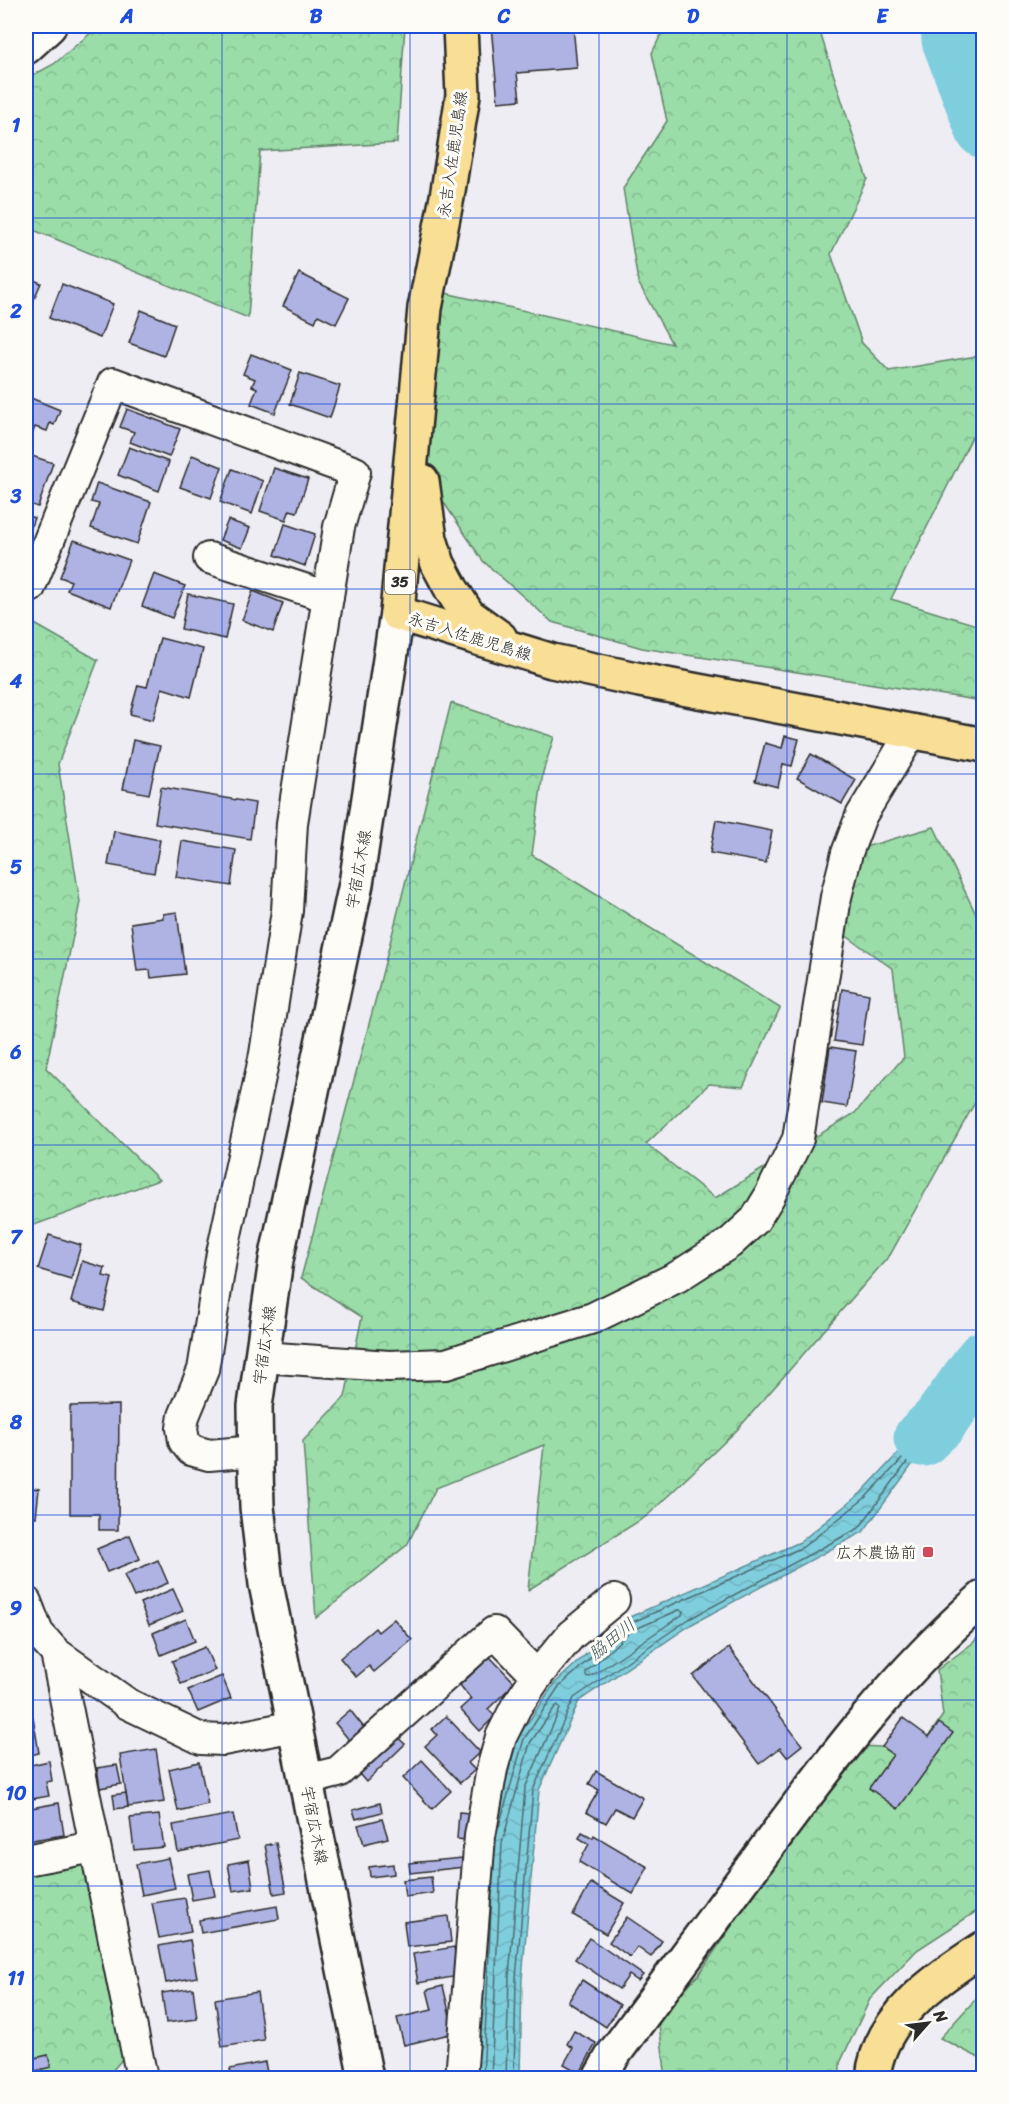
<svg xmlns="http://www.w3.org/2000/svg" width="1009" height="2104" font-family="Sriracha,'Klee One',sans-serif">
	<style>
		.forest { fill: url(#forest-crowns); stroke: #62846a; stroke-width: 1.5 }
		.water { fill: url(#water-waves); stroke: #5d8d96; stroke-width: 1.5 }
		.lines { fill: none; stroke-linecap: round; stroke-linejoin: round }
		.shore { stroke: #4d6c72; stroke-width: 1.5 }
		.river { stroke: #7fcedd; stroke-width: 57 }
		.building { fill: #afb3e4; stroke: #2b2b2b; stroke-width: 1.5 }
		.street-casing { stroke: #2b2b2b; stroke-width: 34 }
		.secondary-casing { stroke: #2b2b2b; stroke-width: 38 }
		.primary-casing { stroke: #2b2b2b; stroke-width: 38 }
		.street { stroke: #fdfcf7; stroke-width: 30 }
		.secondary { stroke: #fdfcf7; stroke-width: 33 }
		.primary { stroke: #f9df96; stroke-width: 33 }
		.grid { fill: none; stroke: #1d4ed8; stroke-width: 1.5; stroke-opacity: 0.55 }
		.poi-dot { fill: #d1495b; stroke: #fdfcf7; stroke-width: 2 }
		.labels { text-anchor: middle; stroke-width: 6; stroke-linejoin: round; paint-order: stroke }
		.shield { fill: #fdfcf7; stroke: #6a6a68; stroke-width: 1.5 }
		.shield-label { font-size: 15px; font-weight: bold; fill: #2b2b2b }
		.street-label { font-size: 16px; fill: #2b2b2b; stroke: #fdfcf7 }
		.poi-label { font-size: 16px; fill: #2b2b2b; stroke: #fdfcf7; text-anchor: end }
		.water-label { font-size: 18px; font-style: italic; fill: #445c60; stroke: #fdfcf7 }
		.neatline { fill: none; stroke: #1d4ed8; stroke-width: 2 }
		.grid-label { font-size: 20px; text-anchor: middle; font-weight: bold; fill: #1d4ed8 }
	</style>
	<defs>
		<pattern id="forest-crowns" width="20" height="18" patternUnits="userSpaceOnUse" patternTransform="scale(1.5)"><rect width="20" height="18" fill="#9adda8"/><path d="M2 6a3 3 0 1 1 6 0M12 15a3 3 0 1 1 6 0" fill="none" stroke="#85be91"/></pattern>
		<pattern id="water-waves" width="16" height="10" patternUnits="userSpaceOnUse" patternTransform="scale(1.5)"><rect width="16" height="10" fill="#7fcedd"/><path d="M0 5q4-4 8 0t8 0" fill="none" stroke="#6eb1be"/></pattern>
	</defs>
	<rect width="100%" height="100%" fill="#ededf3"/>
	<filter id="ink" filterUnits="userSpaceOnUse"><feTurbulence type="fractalNoise" baseFrequency=".0167" numOctaves="2"/><feDisplacementMap in="SourceGraphic" scale="12" xChannelSelector="R" yChannelSelector="G"/><feConvolveMatrix kernelMatrix="1 2 1 2 8 2 1 2 1" color-interpolation-filters="sRGB"/></filter>
	<g filter="url(#ink)">
		<g class="forest">
			<polygon points="99,26 405,26 397,143 260,151 248,318 36,231 26,233 26,79 54,64"/>
			<polygon points="665,26 818,26 867,179 831,254 862,343 889,371 983,355 983,415 891,599 983,627 983,701 642,648 552,622 483,561 430,482 421,407 445,293 672,344 638,282 623,188 667,121 652,53"/>
			<polygon points="26,619 98,660 58,764 80,902 46,1068 159,1180 26,1228"/>
			<polygon points="451,703 554,737 543,772 532,855 780,1008 743,1087 709,1084 646,1144 715,1198 855,1113 904,1057 893,969 845,935 858,849 934,827 983,929 983,1088 890,1255 737,1430 647,1516 528,1590 544,1445 436,1488 407,1545 316,1618 303,1441 345,1397 362,1317 301,1278 377,994"/>
			<polygon points="983,1630 983,1907 917,1950 870,1999 840,2063 840,2078 666,2078 658,2017 699,1974 835,1775 859,1746 920,1749 943,1715 937,1670 974,1642"/>
			<polygon points="73,1857 86,1867 125,2056 112,2071 74,2078 26,2078 26,1866"/>
			<polygon points="983,1991 983,2060 940,2038"/>
		</g>
		<polygon class="water" points="983,1363 983,1368 863,1532 692,1624 579,1701 539,1790 522,1978 520,2078 477,2078 489,1841 518,1737 554,1684 623,1620 800,1542 861,1493"/>
		<g class="lines">
			<g class="shore">
				<polygon points="679,1610 683,1611 682,1615 590,1677 586,1676 586,1672 631,1631"/>
				<polyline points="499,1826 524,1739 558,1688 626,1625 803,1547 865,1498 904,1457 908,1457 908,1461 859,1528 689,1619 574,1698 533,1790 516,1978 514,2078"/>
				<polyline points="483,2078 492,1889"/>
				<polyline points="491,2078 502,1843 530,1743 555,1707 558,1705 560,1709 525,1788 509,1977 506,2078"/>
			</g>
			<g class="river">
				<polyline points="949,26 950,40 984,130"/>
				<polyline points="922,1438 939,1422 984,1359"/>
			</g>
		</g>
		<g class="building">
			<polygon points="491,26 573,26 577,68 517,73 520,100 498,102"/>
			<polygon points="299,273 349,298 336,324 318,315 315,322 283,306"/>
			<polygon points="26,277 41,283 26,318"/>
			<polygon points="62,284 113,304 100,338 49,318"/>
			<polygon points="141,310 175,324 164,356 129,343"/>
			<polygon points="251,354 292,370 275,413 251,404 257,388 252,386 255,379 243,374"/>
			<polygon points="300,373 340,386 330,418 290,404"/>
			<polygon points="26,396 60,410 54,425 50,423 47,431 35,427 29,443 26,442"/>
			<polygon points="127,409 180,429 169,457 130,442 134,432 120,427"/>
			<polygon points="129,447 169,462 159,491 118,475"/>
			<polygon points="26,454 53,463 38,507 26,503 30,489 26,488"/>
			<polygon points="192,455 222,467 211,498 180,487"/>
			<polygon points="274,468 308,479 297,512 290,510 286,520 260,511"/>
			<polygon points="232,469 263,481 252,514 220,502"/>
			<polygon points="97,483 151,502 137,544 91,528 99,504 91,502"/>
			<polygon points="26,515 34,518 26,540"/>
			<polygon points="228,520 250,528 242,548 220,540"/>
			<polygon points="285,524 315,534 305,566 275,555"/>
			<polygon points="74,540 129,560 111,607 67,590 71,581 60,577"/>
			<polygon points="154,574 185,586 172,618 142,606"/>
			<polygon points="253,591 283,603 273,632 242,620"/>
			<polygon points="188,594 233,604 225,639 181,629"/>
			<polygon points="160,638 203,649 191,697 162,688 153,720 130,714 138,685 147,687"/>
			<polygon points="785,736 799,739 792,766 783,764 778,787 755,781 765,743 782,748"/>
			<polygon points="133,740 160,746 149,794 123,789"/>
			<polygon points="811,754 856,780 842,804 797,778"/>
			<polygon points="161,787 255,803 250,839 155,823"/>
			<polygon points="716,820 772,831 766,863 710,853"/>
			<polygon points="114,831 160,840 154,873 108,865"/>
			<polygon points="182,841 236,850 231,886 176,877"/>
			<polygon points="177,912 185,974 151,978 150,970 137,971 131,923 163,918 163,914"/>
			<polygon points="842,989 869,994 862,1045 834,1041"/>
			<polygon points="830,1047 856,1051 847,1107 822,1103"/>
			<polygon points="49,1235 81,1245 71,1279 38,1269"/>
			<polygon points="82,1261 105,1268 103,1276 112,1278 104,1311 71,1302"/>
			<polygon points="119,1405 118,1530 99,1530 99,1514 70,1514 70,1406"/>
			<polygon points="26,1487 39,1489 36,1517 26,1515"/>
			<polygon points="130,1535 140,1559 107,1572 97,1549"/>
			<polygon points="158,1560 168,1583 134,1597 124,1575"/>
			<polygon points="173,1589 183,1611 149,1625 140,1603"/>
			<polygon points="186,1619 195,1641 161,1655 153,1633"/>
			<polygon points="394,1619 412,1640 374,1672 369,1666 356,1677 340,1658 375,1628 378,1632"/>
			<polygon points="205,1647 215,1670 181,1684 172,1661"/>
			<polygon points="729,1648 802,1745 787,1757 780,1748 759,1764 693,1676"/>
			<polygon points="490,1657 515,1683 488,1709 495,1716 480,1731 460,1709 471,1699 460,1685"/>
			<polygon points="222,1676 231,1698 198,1712 188,1690"/>
			<polygon points="350,1710 365,1729 350,1741 335,1723"/>
			<polygon points="446,1716 480,1752 468,1763 475,1770 460,1783 425,1746 437,1735 432,1729"/>
			<polygon points="33,1717 39,1753 26,1756 26,1718"/>
			<polygon points="903,1718 929,1737 939,1723 953,1733 898,1809 869,1788 893,1755 882,1747"/>
			<polygon points="397,1737 405,1744 366,1782 359,1774"/>
			<polygon points="156,1749 164,1802 128,1807 120,1755"/>
			<polygon points="422,1760 451,1791 432,1809 403,1778"/>
			<polygon points="49,1761 52,1781 46,1782 49,1796 26,1800 26,1766"/>
			<polygon points="199,1762 208,1804 178,1811 169,1769"/>
			<polygon points="117,1765 121,1784 100,1788 97,1768"/>
			<polygon points="596,1771 643,1798 632,1817 615,1808 606,1823 586,1812 599,1790 589,1784"/>
			<polygon points="126,1793 128,1807 115,1809 113,1795"/>
			<polygon points="59,1803 64,1835 26,1841 26,1809"/>
			<polygon points="380,1803 382,1812 356,1819 353,1810"/>
			<polygon points="459,1812 468,1813 466,1840 457,1839"/>
			<polygon points="233,1814 238,1840 178,1852 173,1825"/>
			<polygon points="159,1815 164,1847 134,1850 130,1818"/>
			<polygon points="382,1819 388,1838 364,1844 358,1825"/>
			<polygon points="582,1832 593,1838 594,1835 648,1867 633,1894 579,1862 589,1844 579,1838"/>
			<polygon points="276,1843 286,1892 274,1894 265,1845"/>
			<polygon points="168,1858 175,1888 142,1895 136,1864"/>
			<polygon points="463,1858 464,1867 410,1873 409,1863"/>
			<polygon points="249,1860 253,1888 233,1891 228,1864"/>
			<polygon points="393,1864 394,1874 370,1877 369,1867"/>
			<polygon points="210,1870 215,1896 192,1900 187,1874"/>
			<polygon points="431,1877 433,1893 405,1897 403,1880"/>
			<polygon points="591,1883 624,1903 606,1934 573,1915"/>
			<polygon points="185,1898 191,1932 159,1938 152,1903"/>
			<polygon points="277,1906 279,1919 201,1933 199,1920"/>
			<polygon points="448,1916 451,1942 407,1947 404,1922"/>
			<polygon points="627,1917 662,1941 651,1957 637,1947 630,1957 609,1942"/>
			<polygon points="589,1938 643,1975 638,1981 629,1975 619,1989 575,1959"/>
			<polygon points="190,1940 197,1977 166,1983 159,1946"/>
			<polygon points="454,1947 459,1976 418,1983 413,1954"/>
			<polygon points="582,1980 620,2005 606,2027 568,2002"/>
			<polygon points="443,1986 454,2033 404,2045 397,2018 432,2010 427,1990"/>
			<polygon points="193,1988 197,2019 166,2023 162,1993"/>
			<polygon points="257,1992 264,2040 222,2047 215,1999"/>
			<polygon points="574,2031 596,2043 580,2073 564,2064 573,2048 567,2044"/>
			<polygon points="48,2055 51,2067 27,2073 26,2060"/>
			<polygon points="265,2062 268,2078 232,2078 230,2069"/>
		</g>
		<g class="lines">
			<defs>
				<g id="street">
					<polyline points="209,558 328,597"/>
					<polyline points="26,586 30,587 113,383 355,472 339,527 292,823 287,911 265,1054 222,1253 203,1370 184,1416 182,1428 184,1441 191,1450 209,1455 256,1451"/>
					<polyline points="262,1357 389,1366 446,1364 593,1318 677,1277 730,1243 755,1220 769,1197 798,1139 836,897 847,853 861,816 913,730"/>
					<polyline points="26,1602 38,1633 56,1653 128,1704 201,1739 223,1740 295,1726"/>
					<polyline points="56,1653 142,2078"/>
					<polyline points="306,1780 338,1772 494,1632 537,1676"/>
					<polyline points="26,1860 94,1847"/>
					<polyline points="461,2078 480,1836 492,1769 501,1737 516,1707 537,1676 571,1635 614,1600"/>
				</g>
				<g id="secondary">
					<polyline points="26,47 49,26"/>
					<polyline points="366,2078 266,1584 257,1507 256,1469 255,1406 262,1357 276,1260 356,884 397,613"/>
					<path d="M600 2078 613 2055C661 1990 710 1924 759 1858 829 1763 894 1676 984 1597"/>
				</g>
				<g id="primary">
					<polyline points="460,26 463,95 447,197 425,308 397,613 552,661 640,680 984,745"/>
					<polyline points="422,481 430,539 438,564 452,590 468,615 500,638"/>
					<path d="M873 2078C878 2018 937 1978 984 1948"/>
				</g>
			</defs>
			<use href="#street" class="street-casing"/>
			<use href="#secondary" class="secondary-casing"/>
			<use href="#primary" class="primary-casing"/>
			<use href="#street" class="street"/>
			<use href="#secondary" class="secondary"/>
			<use href="#primary" class="primary"/>
		</g>
	</g>
	<path class="grid" d="M222 26V2078M410 26V2078M599 26V2078M787 26V2078M26 218H984M26 404H984M26 589H984M26 774H984M26 959H984M26 1145H984M26 1330H984M26 1515H984M26 1700H984M26 1886H984"/>
	<rect class="poi-dot" x="922" y="1546" width="12" height="12" rx="3"/>
	<g class="labels">
		<rect class="shield" x="385" y="570" width="30" height="24" rx="4.5"/>
		<g class="shield-label">
			<text x="400" y="587">35</text>
		</g>
		<g class="street-label">
			<text transform="translate(452 154) rotate(-82)" y="6">永吉入佐鹿児島線</text>
			<text transform="translate(470 636) rotate(17)" y="6">永吉入佐鹿児島線</text>
			<text transform="translate(358 869) rotate(-80)" y="6">宇宿広木線</text>
			<text transform="translate(264 1345) rotate(-82)" y="6">宇宿広木線</text>
			<text transform="translate(315 1825) rotate(79)" y="6">宇宿広木線</text>
		</g>
		<g class="poi-label">
			<text x="916" y="1558">広木農協前</text>
		</g>
		<g class="water-label">
			<text transform="translate(612 1639) rotate(-39)" y="6">脇田川</text>
		</g>
	</g>
	<rect width="1009" height="2104" fill="none" stroke="#fdfcf7" stroke-width="66"/>
	<g transform="translate(928 2023) rotate(62)" stroke="#fdfcf7" stroke-width="4.5" paint-order="stroke">
	<path d="M0-4.5L10 22L0 15L-10 22Z" fill="#2b2b2b"/>
	<text y="-9" font-size="16" font-weight="bold" text-anchor="middle" fill="#2b2b2b">N</text>
	</g>
	<rect x="33" y="33" width="943" height="2038" class="neatline"/>
	<g class="grid-label">
		<text x="127" y="23">A</text>
		<text x="316" y="23">B</text>
		<text x="504" y="23">C</text>
		<text x="693" y="23">D</text>
		<text x="882" y="23">E</text>
		<text x="16" y="132">1</text>
		<text x="16" y="318">2</text>
		<text x="16" y="503">3</text>
		<text x="16" y="688">4</text>
		<text x="16" y="874">5</text>
		<text x="16" y="1059">6</text>
		<text x="16" y="1244">7</text>
		<text x="16" y="1429">8</text>
		<text x="16" y="1615">9</text>
		<text x="16" y="1800">10</text>
		<text x="16" y="1985">11</text>
	</g>
</svg>
